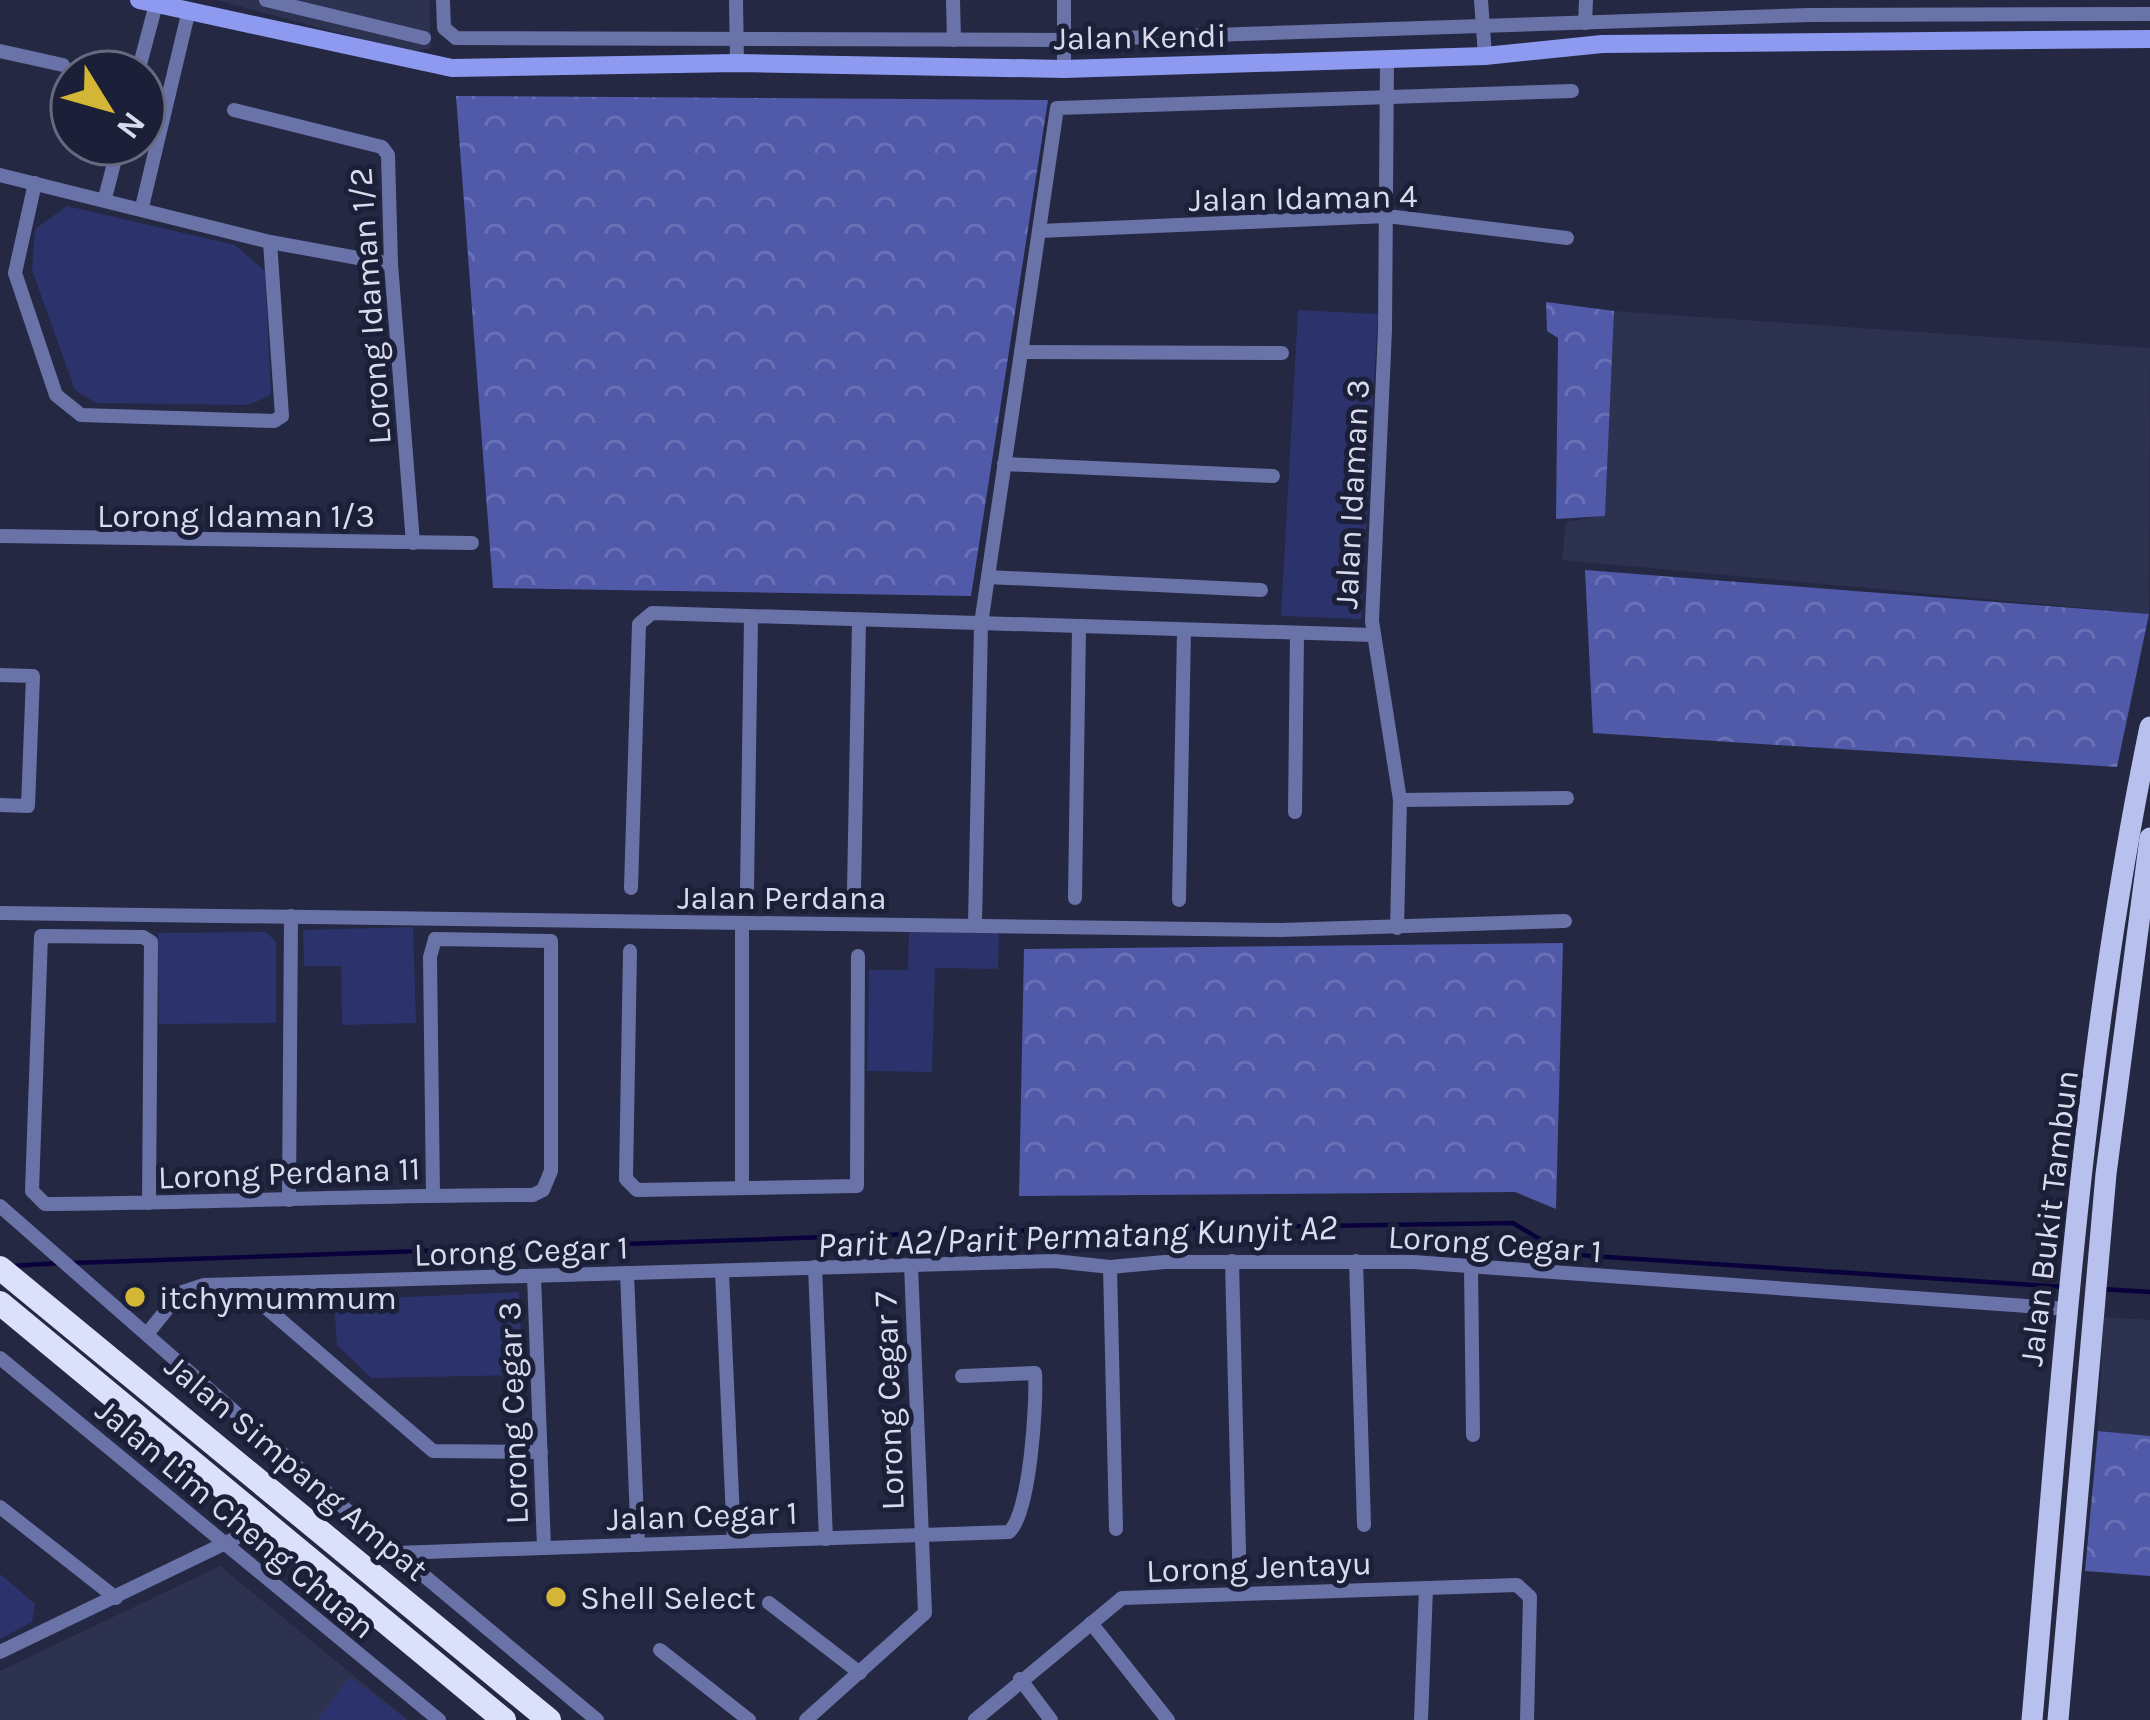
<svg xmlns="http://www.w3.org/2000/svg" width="2150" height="1720" font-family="Karla,sans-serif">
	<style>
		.built { fill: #2d3251 }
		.forest { fill: url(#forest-crowns) }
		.green { fill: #2c326b }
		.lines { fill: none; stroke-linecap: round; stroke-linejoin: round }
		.stream { stroke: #09023a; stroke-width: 4.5 }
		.street { stroke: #6973a8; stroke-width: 14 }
		.secondary { stroke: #8d9af0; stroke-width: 18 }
		.primary { stroke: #b8c1ed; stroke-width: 21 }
		.highway { stroke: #dbe1fb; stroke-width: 24 }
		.poi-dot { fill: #d3b635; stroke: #1b1f37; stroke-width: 4.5 }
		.labels { text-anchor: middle; stroke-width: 10; stroke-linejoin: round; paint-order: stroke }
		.street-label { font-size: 33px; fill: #d7dbec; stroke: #1b1f37 }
		.poi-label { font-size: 33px; fill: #d7dbec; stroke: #1b1f37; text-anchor: start }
		.water-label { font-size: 36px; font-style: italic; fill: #d8ddf3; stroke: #1b1f37 }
	</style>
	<defs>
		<pattern id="forest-crowns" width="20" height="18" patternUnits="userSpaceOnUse" patternTransform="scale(3)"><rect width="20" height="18" fill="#505aa9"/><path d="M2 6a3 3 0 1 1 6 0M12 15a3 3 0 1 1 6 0" fill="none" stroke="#6871b5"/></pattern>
	</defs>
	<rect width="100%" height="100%" fill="#242842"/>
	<g class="built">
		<polygon points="216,0 429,0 431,48 411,52"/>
		<polygon points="1614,311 2150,348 2149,614 1562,560 1566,522 1605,515"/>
		<polygon points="2104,1317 2150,1320 2150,1436 2098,1431"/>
		<polygon points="220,1566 408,1720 0,1720 0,1671"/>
	</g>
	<g class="forest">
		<polygon points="456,96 1048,100 971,596 493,588"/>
		<polygon points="1546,302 1614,311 1605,516 1556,519 1558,338 1547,331"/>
		<polygon points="1585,570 2149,614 2117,767 1593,733"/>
		<polygon points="1563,943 1556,1209 1515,1192 1019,1196 1024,949"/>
		<polygon points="2098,1431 2150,1436 2150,1576 2085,1571"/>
	</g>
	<g class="green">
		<polygon points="67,206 235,245 265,271 271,395 248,405 96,403 75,390 32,270 35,229"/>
		<polygon points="1298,310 1378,314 1361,619 1281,616"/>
		<polygon points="413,927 416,1023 342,1025 341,966 304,966 303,930"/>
		<polygon points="909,931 999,933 998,969 935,968 932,1072 867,1071 869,970 908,970"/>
		<polygon points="266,932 276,942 276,1023 159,1024 158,933"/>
		<polygon points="519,1292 523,1375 371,1378 337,1345 334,1300"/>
		<polygon points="0,1574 35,1604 32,1622 0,1639"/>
		<polygon points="350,1677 407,1720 317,1720"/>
	</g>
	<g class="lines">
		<g class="stream">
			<polyline points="71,1263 1002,1231 1513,1223 1561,1252 1591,1256 2066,1287"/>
			<polyline points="12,1266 60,1263"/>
			<polyline points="2101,1289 2150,1292"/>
		</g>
		<g class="street">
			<polyline points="266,0 424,38"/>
			<polyline points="443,0 444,28 456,38 1064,40 1809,15 2150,14"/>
			<polyline points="736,0 737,63"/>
			<polyline points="953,0 954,40"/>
			<polyline points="1481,0 1485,56"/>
			<polyline points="1585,23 1586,0"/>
			<polyline points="0,51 63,65"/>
			<polyline points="1387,60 1385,330 1372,621 1400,800 1397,928"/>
			<polyline points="1064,69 1064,0"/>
			<polyline points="138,72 156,4"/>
			<polyline points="234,110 382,147 388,155 391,264 413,543"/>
			<polyline points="0,175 270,242 391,264"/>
			<polyline points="35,183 15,273 56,395 81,415 274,421 282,416 270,242"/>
			<polyline points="105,198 119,144"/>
			<polyline points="142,207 188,14"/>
			<polyline points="1039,231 1387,216 1567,238"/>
			<polyline points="1021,352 1282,353"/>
			<polyline points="1004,464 1273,476"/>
			<polyline points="0,536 472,543"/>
			<polyline points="988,577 1261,590"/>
			<polyline points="0,675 33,676 28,806 0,805"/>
			<polyline points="1400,800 1567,798"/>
			<polyline points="1295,812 1297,633"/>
			<polyline points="631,888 639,624 652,613 1373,635"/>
			<polyline points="747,890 751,618"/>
			<polyline points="854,891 859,621"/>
			<polyline points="1075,898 1079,627"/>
			<polyline points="1179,900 1184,630"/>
			<polyline points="0,913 1280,930 1565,921"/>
			<polyline points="975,924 981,624 1057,108 1572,91"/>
			<polyline points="742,925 742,1188"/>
			<polyline points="630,951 626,1179 637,1190 857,1186 858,956"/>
			<polyline points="289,1200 291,916"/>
			<path d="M149 1203 151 942 143 937 41 936 32 1191 45 1204C208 1203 371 1195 533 1195L543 1190 551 1171V941L435 939 430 957 433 1195"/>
			<polyline points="0,1206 374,1534 597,1720"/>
			<polyline points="1232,1261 1240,1594"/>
			<polyline points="1356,1261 1364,1525"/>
			<polyline points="1471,1265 1473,1435"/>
			<polyline points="815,1267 826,1539"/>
			<polyline points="1110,1267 1116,1529"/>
			<polyline points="722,1272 734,1541"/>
			<polyline points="627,1273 638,1545"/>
			<polyline points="534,1276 544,1548"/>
			<polyline points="242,1287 433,1451 541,1452"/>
			<polyline points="147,1334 180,1293 204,1285 1054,1261 1110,1267 1165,1262 1413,1262 2068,1309"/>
			<polyline points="0,1358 439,1720"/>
			<polyline points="0,1507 116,1598"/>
			<path d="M396 1553 1009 1532C1030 1514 1037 1403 1035 1373L962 1376"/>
			<polyline points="769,1603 860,1673"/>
			<polyline points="1091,1623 1168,1720"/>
			<polyline points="660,1650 749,1720"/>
			<polyline points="0,1652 269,1522"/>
			<polyline points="1020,1679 1051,1720"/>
			<polyline points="806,1720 925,1613 911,1265"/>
			<polyline points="975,1720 1122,1598 1517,1585 1530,1597 1527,1720"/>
			<polyline points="1421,1720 1426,1588"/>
		</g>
		<polyline class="secondary" points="139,0 452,68 737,63 1064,69 1485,56 1602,44 2150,39"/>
		<g class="primary">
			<path d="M2032 1720C2061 1389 2082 1053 2150 727"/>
			<polyline points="2058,1720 2106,1174 2150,838"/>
		</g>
		<g class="highway">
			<polyline points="0,1268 549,1720"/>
			<polyline points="0,1303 504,1720"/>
		</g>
	</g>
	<g class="poi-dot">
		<circle cx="135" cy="1297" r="12"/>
		<circle cx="556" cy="1597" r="12"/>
	</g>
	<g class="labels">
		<g class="street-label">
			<text transform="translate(1140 36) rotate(-1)" y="12">Jalan Kendi</text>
			<text transform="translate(1303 197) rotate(-1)" y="12">Jalan Idaman 4</text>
			<text transform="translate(369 306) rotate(-94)" y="12">Lorong Idaman 1/2</text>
			<text transform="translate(1351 494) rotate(-87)" y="12">Jalan Idaman 3</text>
			<text x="236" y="527">Lorong Idaman 1/3</text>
			<text x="782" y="909">Jalan Perdana</text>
			<text transform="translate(289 1172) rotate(-2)" y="12">Lorong Perdana 11</text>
			<text transform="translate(2048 1218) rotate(-83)" y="12">Jalan Bukit Tambun</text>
			<text transform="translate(1495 1243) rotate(4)" y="12">Lorong Cegar 1</text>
			<text transform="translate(521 1250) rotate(-2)" y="12">Lorong Cegar 1</text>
			<text transform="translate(888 1401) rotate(-92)" y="12">Lorong Cegar 7</text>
			<text transform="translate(512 1413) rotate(-92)" y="12">Lorong Cegar 3</text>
			<text transform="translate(297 1467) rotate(40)" y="12">Jalan Simpang Ampat</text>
			<text transform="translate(702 1515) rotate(-2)" y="12">Jalan Cegar 1</text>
			<text transform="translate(236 1518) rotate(40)" y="12">Jalan Lim Cheng Chuan</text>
			<text transform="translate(1259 1566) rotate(-2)" y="12">Lorong Jentayu</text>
		</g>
		<g class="poi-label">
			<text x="159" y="1309">itchymummum</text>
			<text x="580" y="1609">Shell Select</text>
		</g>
		<g class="water-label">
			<text transform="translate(1077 1235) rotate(-2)" y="13">Parit A2/Parit Permatang Kunyit A2</text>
		</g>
	</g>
	<g transform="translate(108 108) rotate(127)"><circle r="57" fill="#1b1f37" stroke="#666a7f" stroke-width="3"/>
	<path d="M0-9L21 45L0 30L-21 45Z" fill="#d3b635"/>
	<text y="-18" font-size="33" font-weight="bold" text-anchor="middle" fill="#d7dbec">N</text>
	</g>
</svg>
